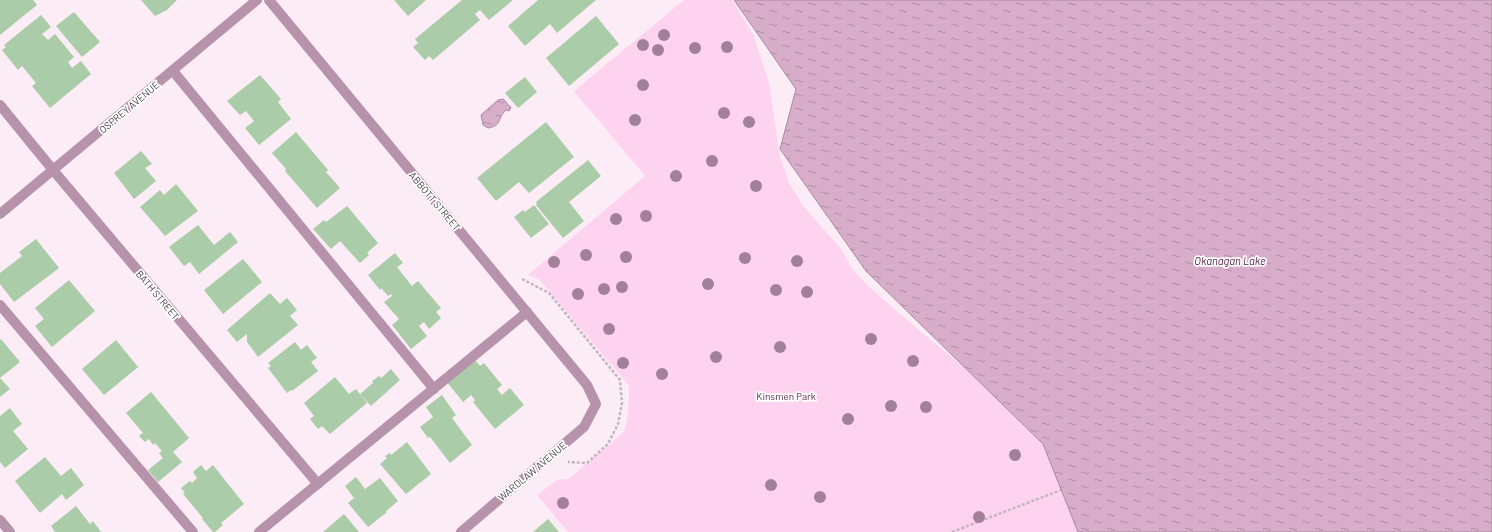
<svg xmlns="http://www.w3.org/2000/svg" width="1492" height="532" font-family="Barlow,sans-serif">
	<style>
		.green { fill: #fdd3ef }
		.water { fill: url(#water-ripples); stroke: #ab8aa1 }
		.building { fill: #abcca8 }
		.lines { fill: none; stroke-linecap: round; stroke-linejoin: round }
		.path { stroke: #c3b5be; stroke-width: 2.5; stroke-dasharray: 3 2; stroke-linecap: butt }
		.minor { stroke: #b793ab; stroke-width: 10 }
		.tree { fill: #a28099 }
		.labels { text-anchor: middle; stroke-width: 3.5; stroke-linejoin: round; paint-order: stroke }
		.street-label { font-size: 10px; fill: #453740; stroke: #fff }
		.park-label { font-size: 10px; fill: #5a274d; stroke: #fff }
		.water-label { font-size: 11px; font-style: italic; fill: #542147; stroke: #fff }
	</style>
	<defs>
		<pattern id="water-ripples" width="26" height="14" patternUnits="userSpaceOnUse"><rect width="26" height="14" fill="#d7adca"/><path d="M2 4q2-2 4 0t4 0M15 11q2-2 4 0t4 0" fill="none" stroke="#b08ea5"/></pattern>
	</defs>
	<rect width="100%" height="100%" fill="#fbecf6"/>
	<path class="green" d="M684 0H732L753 34 769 83 780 157 790 185 804 207 841 249 853 270 867 285 921 332 1024 416 1110 532H568L537 495 557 480 569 479 624 432C629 417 629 402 629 386L539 279 528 275 645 176 574 91Z"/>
	<g class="water">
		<polygon points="734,0 1492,0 1492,532 1078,532 1043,444 866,271 780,149 796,89"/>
		<path d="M503 99 506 102 508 105 511 107 509 111 506 110C496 120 503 125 488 128L483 125 481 115 498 100Z"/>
	</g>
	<g class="building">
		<polygon points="0,0 33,0 37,5 0,35"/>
		<polygon points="141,0 177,0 167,10 155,16"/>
		<polygon points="394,0 426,0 408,16"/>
		<polygon points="462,0 513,0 489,20 480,10 475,14 480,20 433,60 429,56 425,60 413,47 418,43 415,39"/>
		<polygon points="538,0 596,0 557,33 550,24 525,46 508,26"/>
		<polygon points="74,12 100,42 82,57 56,26"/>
		<polygon points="41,15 51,27 42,34 48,40 55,34 74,57 68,62 72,68 81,61 91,74 50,108 32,86 36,83 22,66 18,70 2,50 6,47 4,45"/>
		<polygon points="596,16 619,44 569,86 546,58"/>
		<polygon points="260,75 281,99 278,102 291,119 259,145 245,128 254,121 246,111 240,115 227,101"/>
		<polygon points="525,77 537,92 518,108 505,93"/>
		<polygon points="546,122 574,157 529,193 519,182 496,201 477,178"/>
		<polygon points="296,132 328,170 326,172 340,188 317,208 285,171 286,169 272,153"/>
		<polygon points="141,151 152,164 145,168 156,181 134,199 114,173"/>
		<polygon points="588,160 601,176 569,202 584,221 563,238 536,205 537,204 536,202"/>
		<polygon points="176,184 198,211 165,236 140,207 160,190 164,195"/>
		<polygon points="534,205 549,224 531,238 514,217 523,210 525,212"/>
		<polygon points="347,206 378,243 367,253 369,255 360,263 340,241 331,249 313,229 324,220 326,222"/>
		<polygon points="198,225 214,245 230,232 238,242 199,274 190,262 184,266 169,247"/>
		<polygon points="36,239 59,268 14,302 0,284 0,273 22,256 19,252"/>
		<polygon points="395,253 403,263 397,267 412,286 418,281 441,308 436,312 441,318 429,329 424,322 419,326 427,336 411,349 392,325 399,319 384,302 392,296 391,294 388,296 381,288 380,290 368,275"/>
		<polygon points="243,259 262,282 223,314 204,290"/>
		<polygon points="69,280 95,311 52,347 35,326 44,319 35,308"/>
		<polygon points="270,293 280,304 287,298 297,310 290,316 298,325 258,357 247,342 247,334 237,342 227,330"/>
		<polygon points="1,339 20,362 0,378 10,389 0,397 0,340"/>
		<polygon points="116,340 138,367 104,395 82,369"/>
		<polygon points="295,342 301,350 307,345 317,358 311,362 318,371 292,391 291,390 287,393 268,368 271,366 268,363"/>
		<polygon points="474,359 480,366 484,363 502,385 497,389 502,395 510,388 524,405 495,429 473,402 475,400 471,395 463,402 446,381"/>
		<polygon points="391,369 400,380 371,406 360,394 373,383 372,381 379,376 381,378"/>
		<polygon points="335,377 349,394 356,389 367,403 330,434 322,426 318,429 310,419 314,416 304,403"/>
		<polygon points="151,392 189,438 173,452 182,462 158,482 148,470 163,458 159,453 162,451 155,443 153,445 149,439 145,442 139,436 143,433 126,413"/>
		<polygon points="442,395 456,415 452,418 472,445 450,463 430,437 428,438 420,427 433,417 426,407"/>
		<polygon points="10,408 22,424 13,431 28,449 5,468 0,462 0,416"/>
		<polygon points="407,442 431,474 406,494 380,464 387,458 385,456 390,453 391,455"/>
		<polygon points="45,457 61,476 71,468 84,485 66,500 62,494 40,513 15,481"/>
		<polygon points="201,465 206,471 213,465 244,504 221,523 223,525 215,532 213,532 202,519 203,518 183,494 185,493 181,488 190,481 192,483 197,478 193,472"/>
		<polygon points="356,477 365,489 380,478 398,501 386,511 387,512 368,527 348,503 354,498 345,486"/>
		<polygon points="76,506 90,524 93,521 101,532 55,532 51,526"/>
		<polygon points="344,514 359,532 323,532"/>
		<polygon points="548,519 559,532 533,532"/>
	</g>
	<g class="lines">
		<g class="path">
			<polyline points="522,279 549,293 620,380 622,403 618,424 608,444 587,463 568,462"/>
			<polyline points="952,532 1061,490"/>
		</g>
		<g class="minor">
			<polyline points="269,0 587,385 596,404 584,427 461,532"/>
			<polyline points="173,71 434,389"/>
			<polyline points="0,105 53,170 318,484"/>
			<polyline points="0,214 257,0"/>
			<polyline points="0,305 193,532"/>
			<polyline points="0,520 10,532"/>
			<polyline points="259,532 527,312"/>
		</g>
	</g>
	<g class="tree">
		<circle cx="664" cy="35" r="6"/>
		<circle cx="643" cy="45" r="6"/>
		<circle cx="727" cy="47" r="6"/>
		<circle cx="695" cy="48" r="6"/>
		<circle cx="658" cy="50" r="6"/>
		<circle cx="643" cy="85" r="6"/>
		<circle cx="724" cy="113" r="6"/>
		<circle cx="635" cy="120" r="6"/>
		<circle cx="749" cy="122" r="6"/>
		<circle cx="712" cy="161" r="6"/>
		<circle cx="676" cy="176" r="6"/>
		<circle cx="756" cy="186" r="6"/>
		<circle cx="646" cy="216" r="6"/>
		<circle cx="616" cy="219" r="6"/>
		<circle cx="586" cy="255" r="6"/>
		<circle cx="626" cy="257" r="6"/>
		<circle cx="745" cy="258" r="6"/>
		<circle cx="797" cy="261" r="6"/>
		<circle cx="554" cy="262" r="6"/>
		<circle cx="708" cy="284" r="6"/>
		<circle cx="622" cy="287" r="6"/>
		<circle cx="604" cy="289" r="6"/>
		<circle cx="776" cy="290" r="6"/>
		<circle cx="807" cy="292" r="6"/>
		<circle cx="578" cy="294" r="6"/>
		<circle cx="609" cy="329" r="6"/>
		<circle cx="871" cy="339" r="6"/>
		<circle cx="780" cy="347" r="6"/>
		<circle cx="716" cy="357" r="6"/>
		<circle cx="913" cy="361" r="6"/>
		<circle cx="623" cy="363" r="6"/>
		<circle cx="662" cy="374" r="6"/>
		<circle cx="891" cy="406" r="6"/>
		<circle cx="926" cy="407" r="6"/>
		<circle cx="848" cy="419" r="6"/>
		<circle cx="1015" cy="455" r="6"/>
		<circle cx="771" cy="485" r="6"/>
		<circle cx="820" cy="497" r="6"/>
		<circle cx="563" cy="503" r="6"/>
		<circle cx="979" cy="517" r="6"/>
	</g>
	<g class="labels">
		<g class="street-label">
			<text transform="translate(129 107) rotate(-40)" y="4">OSPREY AVENUE</text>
			<text transform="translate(435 201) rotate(50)" y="4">ABBOTT STREET</text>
			<text transform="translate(158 295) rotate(50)" y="4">BATH STREET</text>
			<text transform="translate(532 471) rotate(-40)" y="4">WARDLAW AVENUE</text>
		</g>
		<g class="park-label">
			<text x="786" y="400">Kinsmen Park</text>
		</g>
		<g class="water-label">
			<text x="1230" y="265">Okanagan Lake</text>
		</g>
	</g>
</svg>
